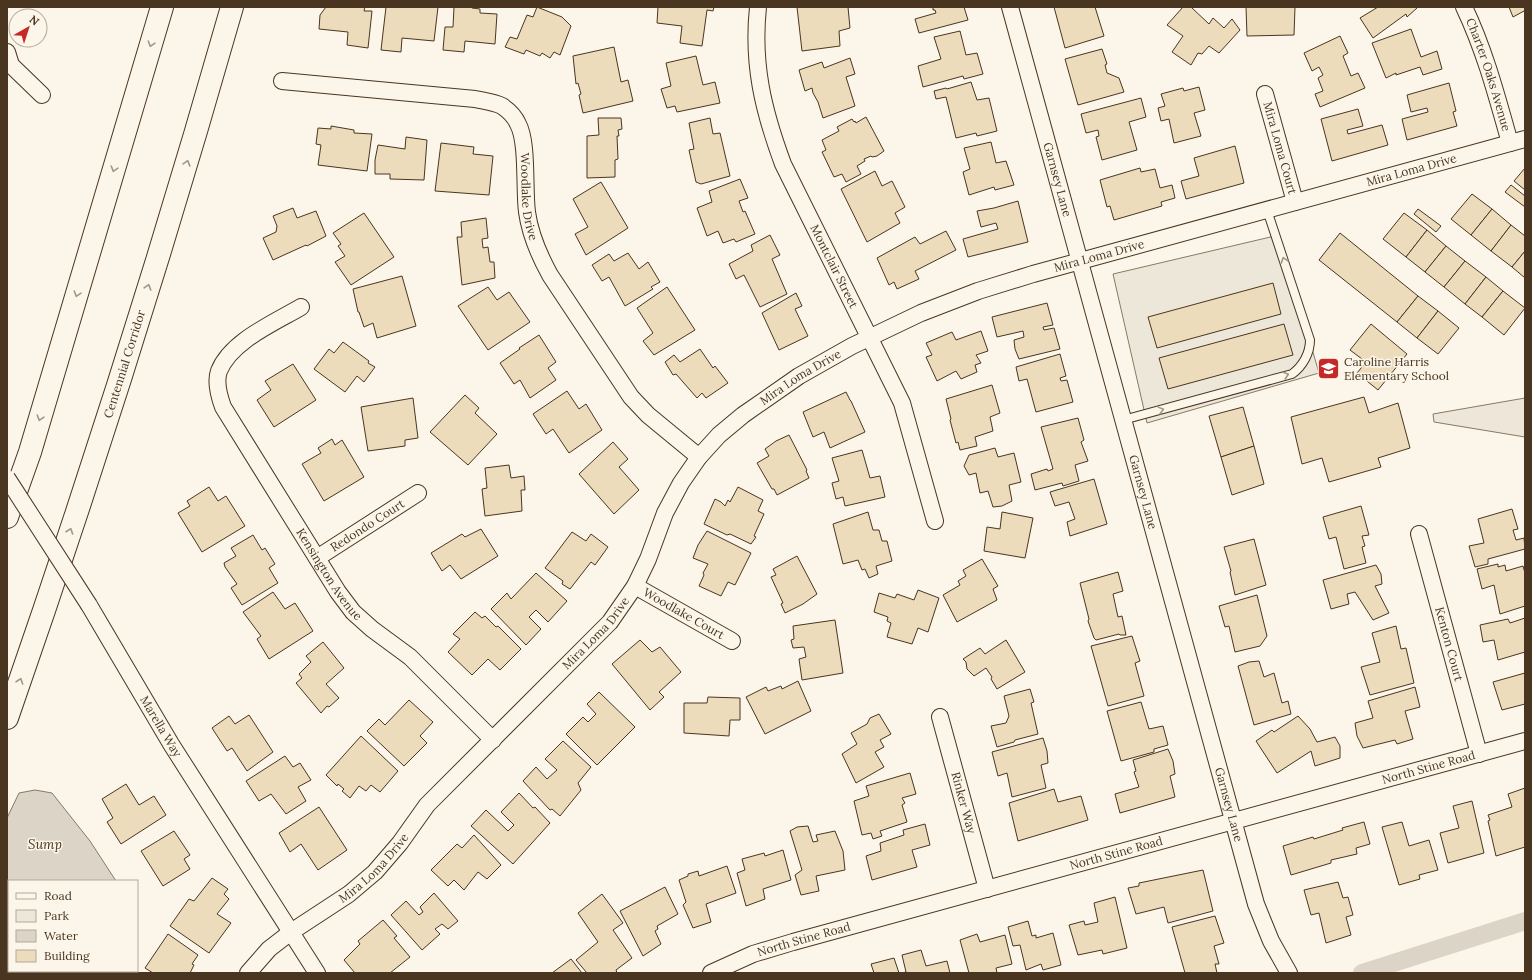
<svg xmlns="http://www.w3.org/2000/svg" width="1532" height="980" font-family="Lora,serif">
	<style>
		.green { fill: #ede6d9; stroke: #887966 }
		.parking { fill: #ede7d9; stroke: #887966 }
		.water { fill: #dcd4c6; stroke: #887966 }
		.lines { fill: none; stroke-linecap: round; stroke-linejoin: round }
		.canal { stroke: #dcd4c6; stroke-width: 18 }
		.building { fill: #ecdcbc; stroke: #4a3520 }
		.lane-casing { stroke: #4a3520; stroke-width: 10 }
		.street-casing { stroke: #4a3520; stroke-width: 18 }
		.highway-casing { stroke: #4a3520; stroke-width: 24 }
		.lane { stroke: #fbf6e9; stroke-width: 8 }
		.street { stroke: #fbf6e9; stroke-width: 16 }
		.highway { stroke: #fbf6e9; stroke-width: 22 }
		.street-bridge-casing { stroke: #4a3520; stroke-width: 18; stroke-linecap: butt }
		.street-bridge { stroke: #fbf6e9; stroke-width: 16 }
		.oneway { stroke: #a29684 }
		.labels { text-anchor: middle; stroke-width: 3; stroke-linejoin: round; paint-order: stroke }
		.street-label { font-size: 12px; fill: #4a3520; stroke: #fbf6e9 }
		.poi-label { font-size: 12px; fill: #4a3520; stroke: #fbf6e9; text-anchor: start }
		.water-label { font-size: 13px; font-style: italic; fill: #4a3520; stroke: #fbf6e9 }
	</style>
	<rect width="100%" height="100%" fill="#fbf6e9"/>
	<polygon class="green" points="1525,398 1525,437 1434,422 1433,414"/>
	<polygon class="parking" points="1279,235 1319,373 1147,423 1113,274"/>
	<polygon class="water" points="35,790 52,793 90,841 116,881 9,881 9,971 106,971 105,973 7,973 7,818 19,793"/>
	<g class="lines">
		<polyline class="canal" points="1362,973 1525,921"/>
	</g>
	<g class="building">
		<polygon points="326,7 365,7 364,11 372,11 368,48 347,45 348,32 319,29 320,15"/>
		<polygon points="386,7 438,7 434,41 402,38 401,52 381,50"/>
		<polygon points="454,7 472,7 472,8 480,9 480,13 497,14 495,44 465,41 464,52 443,50 445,27 453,27"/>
		<polygon points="537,7 562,17 571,26 560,55 554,52 550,58 542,53 540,56 526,50 524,54 505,47 510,37 517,39 527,15 533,17"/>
		<polygon points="658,7 714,7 713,11 707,10 702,46 680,43 682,26 657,23"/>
		<polygon points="797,7 848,7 850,28 839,31 840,46 802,51"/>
		<polygon points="933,7 964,7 968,20 919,33 915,19 936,13 935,10 933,10"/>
		<polygon points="1054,7 1095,7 1104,36 1065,48"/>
		<polygon points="1183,7 1191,7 1209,24 1213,18 1224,28 1232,19 1240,30 1219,53 1209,46 1202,54 1198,53 1191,65 1172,52 1183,36 1167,25"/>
		<polygon points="1246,7 1295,7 1294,35 1247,36"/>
		<polygon points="1378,7 1416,7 1417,8 1407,17 1406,14 1373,38 1360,18"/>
		<polygon points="1509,7 1525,7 1525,14 1524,11 1513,17"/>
		<polygon points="1411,29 1421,57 1437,51 1442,69 1423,75 1420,67 1396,75 1396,73 1386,78 1372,43"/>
		<polygon points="960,31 966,55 977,53 983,74 964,79 963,76 923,87 918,66 941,59 934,37"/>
		<polygon points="1340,36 1348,53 1343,56 1351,76 1358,73 1365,88 1320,107 1315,94 1323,91 1318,78 1323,75 1319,67 1312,71 1304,53"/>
		<polygon points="614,47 621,82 628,80 633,101 583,113 579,95 581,94 578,83 576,84 573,56"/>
		<polygon points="1102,49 1107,64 1105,65 1107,73 1119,78 1124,92 1078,105 1065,59"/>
		<polygon points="696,56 703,85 715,82 720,103 677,112 675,106 667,108 661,89 671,86 666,63"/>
		<polygon points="850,58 855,74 846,77 855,106 823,118 818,102 813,93 812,88 805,91 799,70 822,62 824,68"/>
		<polygon points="971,82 977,100 989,98 997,131 977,136 976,133 956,138 946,97 936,99 934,91 946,88 947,89"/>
		<polygon points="1449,83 1456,111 1453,112 1457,126 1407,140 1402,119 1428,112 1427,108 1411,112 1407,95"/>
		<polygon points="1199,87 1205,110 1194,113 1201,136 1174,143 1169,119 1161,121 1158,108 1165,106 1161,94 1183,88 1184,91"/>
		<polygon points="1141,98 1146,117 1129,122 1137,150 1102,160 1096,137 1099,136 1098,130 1086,133 1081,114"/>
		<polygon points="1358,109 1363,126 1347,130 1348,134 1382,125 1388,145 1332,161 1321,119"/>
		<polygon points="866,117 884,151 877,156 872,157 871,156 864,159 865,161 857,166 861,174 846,182 842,174 834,177 822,152 826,150 822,140 839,131 837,127 852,119 854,122 855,121 856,123"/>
		<polygon points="598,118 621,118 622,129 618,130 619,136 617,136 618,159 615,160 615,177 587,178 587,136 599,135"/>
		<polygon points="710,118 713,134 720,133 730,176 701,184 696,182 689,150 694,149 689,123"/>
		<polygon points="331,126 354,130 354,133 372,134 367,171 318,165 321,145 316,144 318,128 331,129"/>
		<polygon points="406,137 427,140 424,180 390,179 390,174 375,174 375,160 378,145 405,149"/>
		<polygon points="991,142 996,163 1006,161 1014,185 995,190 994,187 969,195 963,172 970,169 964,148"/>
		<polygon points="441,143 474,147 473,154 493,156 489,195 435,191"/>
		<polygon points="1235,146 1244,183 1186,199 1181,181 1199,176 1194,158"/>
		<polygon points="1140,168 1141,172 1155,169 1160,188 1172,185 1175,198 1161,202 1162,206 1114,220 1110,206 1107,207 1100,180"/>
		<polygon points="1525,168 1525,190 1514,181"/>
		<polygon points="875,171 882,186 892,181 905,207 895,213 900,223 867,242 841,189"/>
		<polygon points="740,179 748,198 739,201 743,212 745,211 755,234 736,242 734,239 723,243 718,231 707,236 697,208 712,202 709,191"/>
		<polygon points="601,182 628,228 586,255 575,234 588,227 573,199"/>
		<polygon points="1511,185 1525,196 1525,207 1505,192"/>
		<polygon points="1472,194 1492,209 1471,235 1451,219"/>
		<polygon points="1018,201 1028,242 968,257 963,239 998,229 996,223 981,227 977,211 994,208"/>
		<polygon points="293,208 297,218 316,211 326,236 307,246 306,245 273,260 263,238 276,232 277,226 273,216"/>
		<polygon points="1418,209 1441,226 1436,232 1414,214"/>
		<polygon points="1492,209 1511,225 1491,251 1471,235"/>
		<polygon points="364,213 394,257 351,285 335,262 345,256 338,246 341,244 333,233"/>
		<polygon points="1404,213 1427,230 1406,257 1383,239"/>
		<polygon points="486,218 488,238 482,239 483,248 488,247 490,262 494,262 495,278 462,285 457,237 462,237 461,222"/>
		<polygon points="1511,225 1525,236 1525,251 1512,267 1491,251"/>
		<polygon points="1427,230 1446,246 1425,272 1406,257"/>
		<polygon points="946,231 956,250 915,271 919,279 897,289 894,282 889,285 877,258 915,237 920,244"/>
		<polygon points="1340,233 1418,296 1397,322 1319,260"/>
		<polygon points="770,235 780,255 772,259 787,294 760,307 744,275 736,279 729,264 753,251 751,245"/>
		<polygon points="1446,246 1465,261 1444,287 1425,272"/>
		<polygon points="1525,251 1525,278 1512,267"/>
		<polygon points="628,253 639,269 648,262 660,282 651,287 653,289 625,306 609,277 602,281 592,265 609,254 614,261"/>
		<polygon points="1465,261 1486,277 1465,304 1444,287"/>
		<polygon points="402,276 416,326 377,338 373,323 364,327 359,312 358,312 353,289"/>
		<polygon points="1486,277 1503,291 1482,317 1465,304"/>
		<polygon points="1273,283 1281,314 1157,348 1148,317"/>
		<polygon points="488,287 497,300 509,292 530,322 488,350 458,306"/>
		<polygon points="667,287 695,330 654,355 643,341 653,333 637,308"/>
		<polygon points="1503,291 1525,308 1504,335 1482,317"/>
		<polygon points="796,293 802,306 795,309 808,336 779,350 762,313"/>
		<polygon points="1418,296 1438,311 1417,338 1397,322"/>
		<polygon points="1047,303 1053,325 1043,327 1044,330 1054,328 1060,349 1019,359 1015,349 1014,340 1024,337 1023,331 997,337 992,317"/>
		<polygon points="1438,311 1459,328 1438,354 1417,338"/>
		<polygon points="1284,324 1293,355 1168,389 1159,358"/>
		<polygon points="1371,324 1407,354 1378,390 1357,373 1366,362 1350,350"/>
		<polygon points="981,331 988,351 976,355 981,363 975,365 977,372 961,379 956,371 937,381 926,357 932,355 926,343 952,332 956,340"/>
		<polygon points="539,335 556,362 548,368 556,380 530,398 520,380 514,384 500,363 520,349 519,348"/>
		<polygon points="343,342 369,361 368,363 375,367 364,382 357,376 345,392 314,369 329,349 334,353"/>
		<polygon points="700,349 713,368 715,366 728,383 706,398 702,393 697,398 676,374 673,375 665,362 674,355 680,362"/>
		<polygon points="1060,354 1066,376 1060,378 1061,381 1067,380 1073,402 1036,412 1027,379 1019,381 1016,367"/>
		<polygon points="293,364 316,400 274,427 257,400 271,390 265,381"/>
		<polygon points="992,385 1000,413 990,417 993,431 975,437 977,446 960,450 958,442 956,443 950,420 951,419 946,399"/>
		<polygon points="567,391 579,409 586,404 602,430 569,453 553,429 546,434 533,414"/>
		<polygon points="846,392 850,400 851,401 865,432 830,448 824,432 813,437 803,412"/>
		<polygon points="465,395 479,408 475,413 497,434 468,465 430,432"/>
		<polygon points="1364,397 1369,413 1398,403 1410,448 1378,458 1381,467 1329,482 1322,458 1302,464 1291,417"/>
		<polygon points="413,398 418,438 405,440 405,446 368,451 361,407"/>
		<polygon points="1243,407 1254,446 1221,457 1209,416"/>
		<polygon points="1078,418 1084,440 1081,442 1088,461 1075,465 1079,481 1063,486 1062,483 1035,490 1031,474 1047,469 1048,471 1053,469 1041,427"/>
		<polygon points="789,435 807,470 806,471 809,478 777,495 774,489 772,489 757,463 769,456 765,449 776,441"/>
		<polygon points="332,439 335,445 342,440 364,477 324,501 302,464 321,453 318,448"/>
		<polygon points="613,442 628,459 619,467 639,490 614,514 579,474"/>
		<polygon points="1254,446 1264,484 1232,495 1221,457"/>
		<polygon points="995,448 998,457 1014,453 1021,482 1009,485 1012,501 1002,506 993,507 988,491 980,493 976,473 969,475 964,466 969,455"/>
		<polygon points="862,450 870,478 880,476 885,497 845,506 843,497 836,499 832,483 839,481 832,458"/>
		<polygon points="509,465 511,478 524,476 525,490 521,490 522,511 485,516 482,489 487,488 485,468"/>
		<polygon points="1094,479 1107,524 1070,536 1067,522 1075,519 1069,502 1055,506 1050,492"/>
		<polygon points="209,487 218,501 226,496 245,526 202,552 178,513 190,506 187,501"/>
		<polygon points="738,487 763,500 758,511 764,514 754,536 756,537 751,544 730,534 727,535 704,524 715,499 721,502 725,506 728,500 730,502"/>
		<polygon points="1361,506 1369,535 1362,536 1365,546 1362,547 1366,563 1344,569 1336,537 1329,539 1323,517"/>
		<polygon points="1512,509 1518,529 1513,530 1516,540 1524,538 1525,549 1488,559 1488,564 1475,567 1469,546 1484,543 1478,519"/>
		<polygon points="868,512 873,530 879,530 882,541 887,541 892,561 876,566 878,574 869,578 865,569 862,570 858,560 843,564 833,524"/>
		<polygon points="1002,512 1033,518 1025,558 984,551 987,527 1000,529"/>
		<polygon points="481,529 498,556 461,579 450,565 442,571 431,553 462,534 465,537"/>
		<polygon points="707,531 751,553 735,585 728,582 721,596 699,586 704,575 703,573 708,564 693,558 698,545"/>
		<polygon points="572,532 586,541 591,534 608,547 595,565 591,562 570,589 562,584 563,581 545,568"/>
		<polygon points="253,535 262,550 265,548 275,564 269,568 278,583 242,605 231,588 237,584 225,567 224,563 236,556 231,548"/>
		<polygon points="1254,539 1266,585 1235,595 1230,572 1231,571 1224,547"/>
		<polygon points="797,556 817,594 803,604 785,613 781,604 783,603 771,577 776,575 773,569"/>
		<polygon points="982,559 998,586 993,589 997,600 957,622 943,595 960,585 958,581 966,576 963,570"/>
		<polygon points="1498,564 1498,567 1505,565 1506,571 1523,566 1525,573 1525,606 1500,614 1494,585 1482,589 1477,569"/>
		<polygon points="1376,565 1381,574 1382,584 1375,586 1389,613 1373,620 1355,592 1347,594 1349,604 1331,609 1323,580"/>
		<polygon points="1118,572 1123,591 1113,594 1118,617 1122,616 1126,635 1120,635 1119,634 1096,640 1094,638 1088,621 1089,619 1080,583"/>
		<polygon points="536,573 567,601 548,622 536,610 529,617 541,629 526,645 491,609 507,593 511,599"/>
		<polygon points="918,590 939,598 928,632 918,628 912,644 887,637 891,623 887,621 888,617 874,612 879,593 895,598 897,594 914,600"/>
		<polygon points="273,592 285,609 295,603 313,631 269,659 257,639 261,636 243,612"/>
		<polygon points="1257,595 1267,636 1260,646 1235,652 1229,626 1225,627 1219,606"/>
		<polygon points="475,612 482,618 485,616 496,627 498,626 521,649 500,670 488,659 472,675 448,652 460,639 453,634"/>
		<polygon points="1525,618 1525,652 1498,660 1494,640 1483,642 1480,625 1508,619 1510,623"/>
		<polygon points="835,620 843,673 802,680 799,659 806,657 804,647 793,648 791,640 794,639 793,626"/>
		<polygon points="1396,626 1401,649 1406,648 1414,683 1370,695 1361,667 1380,662 1372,633"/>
		<polygon points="1132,636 1140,661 1135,663 1144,696 1108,706 1091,646"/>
		<polygon points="640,640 652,652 660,647 681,672 659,692 664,697 650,710 612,664"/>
		<polygon points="1006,640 1025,672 997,689 991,679 992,677 986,668 974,676 967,669 966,662 963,659 980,648 985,654"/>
		<polygon points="323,642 344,668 326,684 339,698 329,707 327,706 321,713 296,683 302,678 299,674 311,662 306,656"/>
		<polygon points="1259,661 1264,677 1274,673 1282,703 1288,701 1291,714 1254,725 1238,666 1249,662"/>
		<polygon points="1525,673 1525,704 1502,710 1493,682"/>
		<polygon points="798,681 811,711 765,734 746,697 766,687 768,691 781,686 782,689"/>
		<polygon points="1415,687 1420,707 1405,711 1413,739 1397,744 1395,740 1363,748 1357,736 1355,723 1373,718 1368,701"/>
		<polygon points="1030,689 1034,702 1031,703 1038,734 1015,740 1014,742 997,747 991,726 1006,723 1009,716 1004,696"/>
		<polygon points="599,692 635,727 597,765 566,734 583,717 588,722 596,714 587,704"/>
		<polygon points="708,697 740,698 740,720 730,720 729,736 684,733 684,703 707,703"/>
		<polygon points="409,700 433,722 420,736 427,743 404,766 367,731 379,719 385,725"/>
		<polygon points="1141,702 1149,729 1163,726 1168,745 1154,749 1154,752 1121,761 1107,711"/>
		<polygon points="879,714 891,734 880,740 884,747 875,752 884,767 856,783 842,754 857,744 851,733 867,724 870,718"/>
		<polygon points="249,715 273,752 247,771 232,748 227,751 212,728 229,716 235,724"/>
		<polygon points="1298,716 1310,729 1317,742 1335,737 1340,746 1340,758 1315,766 1311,751 1277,773 1256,741 1272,730 1274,732"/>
		<polygon points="361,736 398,771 380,792 371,785 366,791 359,786 350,798 342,791 344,789 338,784 337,786 326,775"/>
		<polygon points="1043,738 1047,751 1048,763 1041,765 1046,788 1012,797 1007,773 998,776 992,752"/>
		<polygon points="563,741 591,767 578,783 581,790 560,816 552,809 550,810 523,781 536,767 547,779 557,770 545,759"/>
		<polygon points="1168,749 1173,761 1175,774 1170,776 1175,797 1120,813 1115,794 1139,787 1134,772 1136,771 1133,760"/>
		<polygon points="285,756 293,767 300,763 311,780 298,787 306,801 286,814 271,794 259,801 246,781"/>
		<polygon points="910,773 916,794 902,798 905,803 902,805 907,822 880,831 882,836 873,839 871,833 862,835 854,801 869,796 866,786"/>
		<polygon points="126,784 139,805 154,796 166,815 121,844 107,822 113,818 102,799"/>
		<polygon points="1525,788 1525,847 1496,856 1488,821 1490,820 1488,815 1512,807 1508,794"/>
		<polygon points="1054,789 1058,802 1081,796 1088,820 1018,841 1009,803"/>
		<polygon points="519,793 533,808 535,807 550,823 513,864 471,826 486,810 508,831 514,825 501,812"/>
		<polygon points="1472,801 1484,853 1448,863 1440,833 1459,828 1453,806"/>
		<polygon points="319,807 347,850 318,870 301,844 290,852 279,833"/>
		<polygon points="1364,822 1370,844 1356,848 1357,854 1331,860 1331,863 1291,875 1283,846 1313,837 1314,839 1343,830 1342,828"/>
		<polygon points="1402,822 1409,846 1429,840 1438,870 1419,875 1420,879 1399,885 1382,827"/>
		<polygon points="925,824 930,845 912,850 917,867 872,880 866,856 881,851 880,843 904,835 903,830"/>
		<polygon points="808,826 813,842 818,841 816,835 835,831 843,851 845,870 816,876 819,891 801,895 795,875 802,870 790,831 797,827"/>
		<polygon points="174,831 190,855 184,859 190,869 163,886 141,851"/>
		<polygon points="474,835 501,865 487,879 478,872 464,890 454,880 448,886 431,870 457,844 462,848"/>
		<polygon points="783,850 791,880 763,889 765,899 746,906 737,873 745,870 742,859 764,853 765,856"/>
		<polygon points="727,866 736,893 706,904 711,922 693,928 683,905 686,902 679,880 688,876 688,874 698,871 699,876"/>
		<polygon points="1203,870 1213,911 1168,923 1164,907 1136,914 1128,888 1139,886 1139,883"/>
		<polygon points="212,878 228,889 224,894 229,899 217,914 231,923 209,953 170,926 189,899 194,901"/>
		<polygon points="1338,882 1343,898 1348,897 1353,915 1346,917 1351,935 1326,943 1319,913 1311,915 1304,890"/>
		<polygon points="665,887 678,914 657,926 658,929 655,931 661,944 643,956 620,911"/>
		<polygon points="434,893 458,921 448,929 442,924 435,929 440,934 422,950 391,915 406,901 419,915 423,912 420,907"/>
		<polygon points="602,894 623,923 613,930 632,958 616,970 617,973 587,973 576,960 598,942 578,913"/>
		<polygon points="1115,897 1127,948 1103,954 1102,950 1078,955 1069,925 1084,921 1085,925 1098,922 1094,903"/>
		<polygon points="1215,916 1224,943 1214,946 1219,964 1215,964 1217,973 1185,973 1172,927"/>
		<polygon points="383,920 397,936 394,938 410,957 390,973 355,973 344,960 360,944 358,941"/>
		<polygon points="1028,921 1032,936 1036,935 1036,938 1053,933 1061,965 1043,970 1041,964 1026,970 1020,945 1013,946 1008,927"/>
		<polygon points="168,934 198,955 192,964 194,965 190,973 153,973 145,968"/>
		<polygon points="977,934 980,942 1005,935 1012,964 996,968 997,973 969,973 960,940"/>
		<polygon points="921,950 926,966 947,961 950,973 902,973 906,972 902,955"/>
		<polygon points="894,958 899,973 874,973 871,964"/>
		<polygon points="571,959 582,973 552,973"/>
	</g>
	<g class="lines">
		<defs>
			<path id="lane" d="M1123 420 1292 374C1303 366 1310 353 1310 340L1267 210"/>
			<g id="street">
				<path id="s1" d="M758 7C752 64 763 110 783 164L902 403 935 521"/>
				<path id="s2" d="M1010 7 1256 904 1271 941 1289 973"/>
				<path id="s3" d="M1464 7C1485 51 1497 97 1510 143"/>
				<polyline points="7,52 11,65 42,95"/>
				<path id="s4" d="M282 81 475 99C484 101 494 102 502 106 508 110 515 117 518 124 528 142 524 190 527 212 530 234 539 255 550 275L631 397 648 415 699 457"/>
				<path id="s5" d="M1265 94 1295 202"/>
				<path id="s6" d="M301 307C274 323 231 341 219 371 215 382 219 396 223 407L338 592 353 612 372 629 410 657 493 740"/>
				<path id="s7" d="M1419 534 1479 754"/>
				<path id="s8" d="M317 558 418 493"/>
				<path id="s9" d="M635 586 732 641"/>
				<path id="s10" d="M89 605 171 744 317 973"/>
				<path id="s11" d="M940 717 987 889"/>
				<path id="s12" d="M248 973 269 949 291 932 349 894 375 872 400 843 427 805 610 622 635 586 648 559 665 513 681 483 699 457 719 435 743 415 799 376 852 346 921 313 978 291 1033 274 1525 139"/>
				<path id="s13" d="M711 973 753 954 793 942 1525 741"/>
			</g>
			<g id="highway">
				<polyline points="7,517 30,452 162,7"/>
				<path id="s14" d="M7 718C89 483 164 246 232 7"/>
			</g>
		</defs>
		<use href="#lane" class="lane-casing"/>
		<use href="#street" class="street-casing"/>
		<use href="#highway" class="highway-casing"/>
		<use href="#lane" class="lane"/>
		<use href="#street" class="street"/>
		<use href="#highway" class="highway"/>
		<defs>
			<polyline id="street-bridge" points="7,478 89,605"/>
		</defs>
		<use href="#street-bridge" class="street-bridge-casing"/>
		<use href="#street-bridge" class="street-bridge"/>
	</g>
	<defs><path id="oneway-chevron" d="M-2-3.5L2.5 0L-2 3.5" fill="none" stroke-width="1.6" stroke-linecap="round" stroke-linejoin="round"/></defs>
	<g class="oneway">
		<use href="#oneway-chevron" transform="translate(151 44) rotate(107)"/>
		<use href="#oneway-chevron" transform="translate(187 163) rotate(-74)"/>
		<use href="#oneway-chevron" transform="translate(114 169) rotate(107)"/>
		<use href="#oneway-chevron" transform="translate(1284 260) rotate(-108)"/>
		<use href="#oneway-chevron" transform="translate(148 287) rotate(-73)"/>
		<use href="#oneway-chevron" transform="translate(77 294) rotate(107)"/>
		<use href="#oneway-chevron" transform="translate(1286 375) rotate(-17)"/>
		<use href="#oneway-chevron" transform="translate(1161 410) rotate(-15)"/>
		<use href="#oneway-chevron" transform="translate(40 418) rotate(107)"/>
		<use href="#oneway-chevron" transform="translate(70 531) rotate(-71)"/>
		<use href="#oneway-chevron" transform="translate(20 681) rotate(-71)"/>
	</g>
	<defs>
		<symbol id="school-square" viewBox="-11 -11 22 22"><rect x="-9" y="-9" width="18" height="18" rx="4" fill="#c62828" stroke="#fbf6e9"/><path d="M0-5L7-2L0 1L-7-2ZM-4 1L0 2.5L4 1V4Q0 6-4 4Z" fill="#fff"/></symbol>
	</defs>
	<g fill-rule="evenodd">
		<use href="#school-square" x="1316" y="356" width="25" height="25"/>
	</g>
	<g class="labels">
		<g class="street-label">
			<text dy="4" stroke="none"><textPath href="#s3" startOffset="72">Charter Oaks Avenue</textPath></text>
			<text dy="4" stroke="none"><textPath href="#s5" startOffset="56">Mira Loma Court</textPath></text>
			<text dy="4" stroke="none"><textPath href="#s12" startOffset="1473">Mira Loma Drive</textPath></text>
			<text dy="4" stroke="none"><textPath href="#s2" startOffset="179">Garnsey Lane</textPath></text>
			<text dy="4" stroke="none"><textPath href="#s4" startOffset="320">Woodlake Drive</textPath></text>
			<text dy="4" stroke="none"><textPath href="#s12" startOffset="1149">Mira Loma Drive</textPath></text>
			<text dy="4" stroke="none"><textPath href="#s1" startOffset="275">Montclair Street</textPath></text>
			<text dy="4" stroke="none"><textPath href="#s14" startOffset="373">Centennial Corridor</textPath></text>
			<text dy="4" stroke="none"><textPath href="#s12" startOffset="825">Mira Loma Drive</textPath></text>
			<text dy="4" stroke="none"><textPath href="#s2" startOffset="503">Garnsey Lane</textPath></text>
			<text dy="4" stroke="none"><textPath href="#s8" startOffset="60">Redondo Court</textPath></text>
			<text dy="4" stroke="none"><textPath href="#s6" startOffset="341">Kensington Avenue</textPath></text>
			<text dy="4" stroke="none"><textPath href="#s9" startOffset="56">Woodlake Court</textPath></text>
			<text dy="4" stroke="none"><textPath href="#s12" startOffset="489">Mira Loma Drive</textPath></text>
			<text dy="4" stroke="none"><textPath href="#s7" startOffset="114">Kenton Court</textPath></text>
			<text dy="4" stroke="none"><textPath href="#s10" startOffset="141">Marella Way</textPath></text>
			<text dy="4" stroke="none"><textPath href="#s13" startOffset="747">North Stine Road</textPath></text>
			<text dy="4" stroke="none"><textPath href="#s11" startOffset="89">Rinker Way</textPath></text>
			<text dy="4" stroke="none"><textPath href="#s2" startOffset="827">Garnsey Lane</textPath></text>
			<text dy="4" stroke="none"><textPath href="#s13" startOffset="423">North Stine Road</textPath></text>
			<text dy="4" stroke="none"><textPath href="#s12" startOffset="165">Mira Loma Drive</textPath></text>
			<text dy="4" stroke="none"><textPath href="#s13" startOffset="99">North Stine Road</textPath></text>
		</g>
		<g class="poi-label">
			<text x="1344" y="366">Caroline Harris<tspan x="1344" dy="14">Elementary School</tspan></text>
		</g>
		<g class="water-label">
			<text x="45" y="849">Sump</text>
		</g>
	</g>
	<rect width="1532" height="980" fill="none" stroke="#4a3520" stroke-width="16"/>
	<rect x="8" y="880" width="130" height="92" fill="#fbf6e9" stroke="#b4a999"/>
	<rect x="16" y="893" width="20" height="6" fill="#fbf6e9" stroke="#b4a999"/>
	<text x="44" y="900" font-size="12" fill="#4a3520">Road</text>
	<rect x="16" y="910" width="20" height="12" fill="#ede6d9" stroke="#b4a999"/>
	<text x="44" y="920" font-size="12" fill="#4a3520">Park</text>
	<rect x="16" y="930" width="20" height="12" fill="#dcd4c6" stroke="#b4a999"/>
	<text x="44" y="940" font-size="12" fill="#4a3520">Water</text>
	<rect x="16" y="950" width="20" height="12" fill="#ecdcbc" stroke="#b4a999"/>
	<text x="44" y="960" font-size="12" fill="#4a3520">Building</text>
	<g transform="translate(28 28) rotate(39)"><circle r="19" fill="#fbf6e9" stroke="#b4a999"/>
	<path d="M0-3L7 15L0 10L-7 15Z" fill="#c62828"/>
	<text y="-6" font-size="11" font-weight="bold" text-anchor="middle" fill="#4a3520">N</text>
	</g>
</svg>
